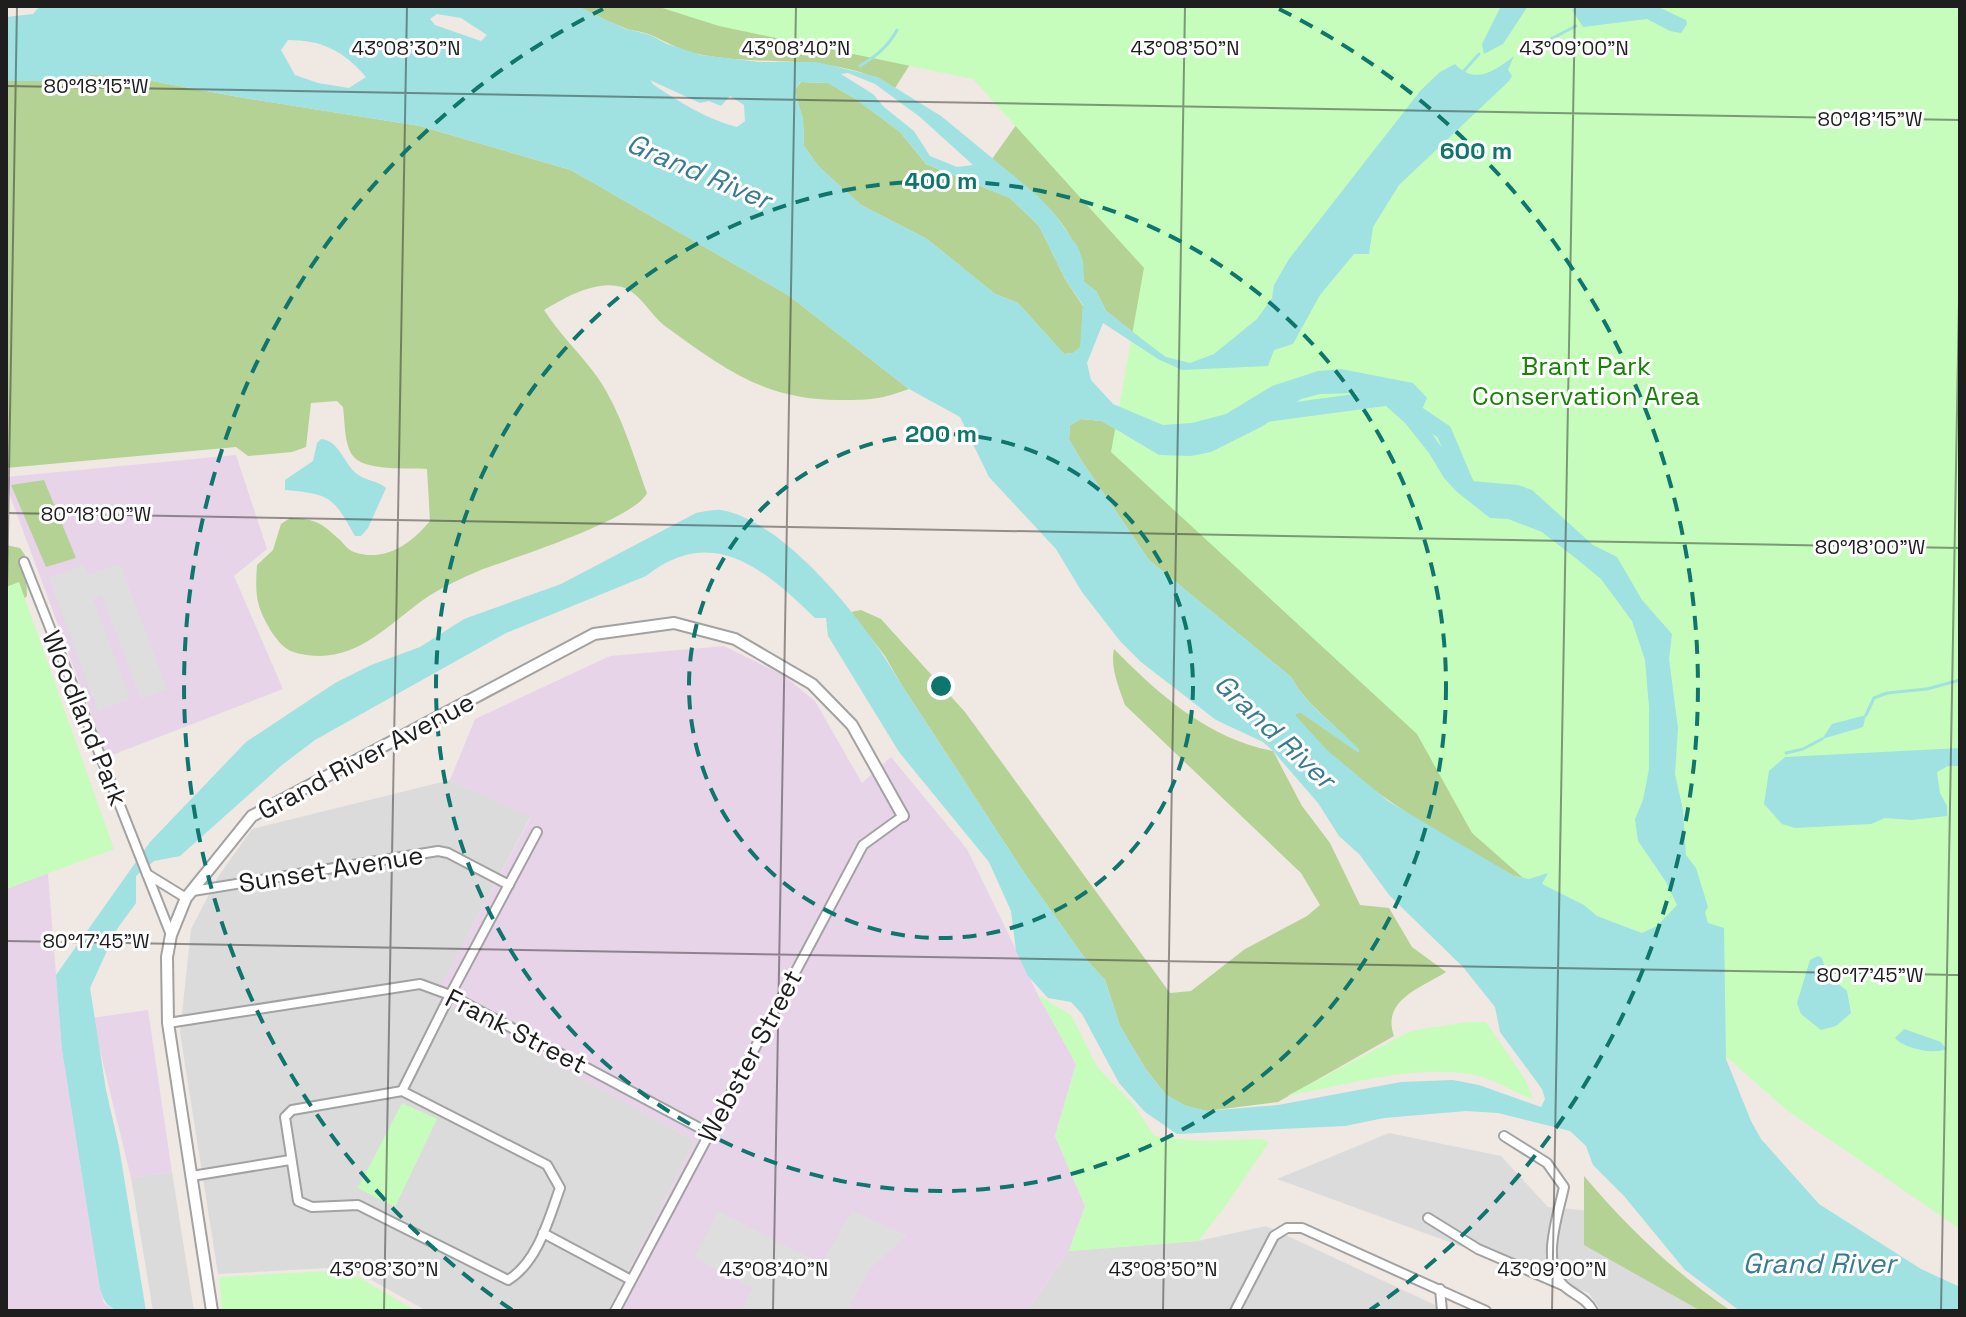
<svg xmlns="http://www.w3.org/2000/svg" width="1966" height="1317" font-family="'Space Grotesk',sans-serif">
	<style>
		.residential { fill: #dcdbdb }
		.industrial { fill: #e8d4e9 }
		.forest { fill: #b4d294 }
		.park { fill: #c6fdbc }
		.parking { fill: #dedede }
		.water { fill: #a0e1e1; fill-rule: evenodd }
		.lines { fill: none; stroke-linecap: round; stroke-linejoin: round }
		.stream { stroke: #a0e1e1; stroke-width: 3 }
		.river { stroke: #a0e1e1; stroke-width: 16 }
		.minor-casing { stroke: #a2a2a2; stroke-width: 12 }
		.tertiary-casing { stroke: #a2a2a2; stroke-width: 14 }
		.minor { stroke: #fff; stroke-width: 8 }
		.tertiary { stroke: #fff; stroke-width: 10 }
		.ticks { fill: none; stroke: #1e1e1e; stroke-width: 2; stroke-opacity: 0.45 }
		.ring { fill: none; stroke: #0f766e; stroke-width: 4; stroke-dasharray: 14 10 }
		.labels { text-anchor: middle; stroke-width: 6; stroke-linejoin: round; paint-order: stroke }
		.park-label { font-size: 26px; fill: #168403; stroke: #fff }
		.street-label { font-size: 26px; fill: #1e1e1e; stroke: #fff }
		.water-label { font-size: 28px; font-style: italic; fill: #397b93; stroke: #fff }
		.ticks-label { font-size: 20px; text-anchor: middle; fill: #1e1e1e; stroke: #fff; stroke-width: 6; stroke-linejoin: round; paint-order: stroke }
		.centre { fill: #0f766e; stroke: #fff; stroke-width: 4 }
		.ring-label { font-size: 24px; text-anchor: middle; font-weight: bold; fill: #0f766e; stroke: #fff; stroke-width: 6; stroke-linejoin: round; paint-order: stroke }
	</style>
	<rect width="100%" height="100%" fill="#f0e8e3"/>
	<g class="residential">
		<polygon points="450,780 531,816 435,997 695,1141 608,1311 427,1311 348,1267 218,1274 180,1033 191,929 218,877 252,829"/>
		<polygon points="1389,1133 1501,1156 1548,1207 1616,1213 1677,1273 1699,1289 1719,1311 1601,1311 1589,1293 1277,1179"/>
		<polygon points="172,1172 194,1311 153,1311 131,1178"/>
		<polygon points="1266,1226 1448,1311 1027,1311 1069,1251 1198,1241"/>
	</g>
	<g class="industrial">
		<polygon points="236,455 267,549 234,576 283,689 107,757 6,485 6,477"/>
		<polygon points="724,646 783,675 815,701 862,783 891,757 967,849 1038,995 1076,1064 1055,1136 1085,1206 1069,1251 1027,1311 608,1311 695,1141 434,998 531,817 450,780 475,719 610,656"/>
		<polygon points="48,873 62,1050 100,1289 104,1303 115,1311 6,1311 6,889"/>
		<polygon points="148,1010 172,1172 131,1178 92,1018"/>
	</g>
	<g class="forest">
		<path d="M577 6H947L895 88C837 52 768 67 703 55 684 52 668 43 651 35 642 31 631 31 622 27 607 21 592 13 577 6Z"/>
		<path d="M91 75 125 76 244 98 420 126 571 170 788 295 909 389C881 399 871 400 843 400 766 401 724 369 665 326 651 315 641 295 625 288 598 278 566 297 544 310 560 335 581 354 598 378 621 412 633 454 647 493 635 519 514 558 483 569 464 577 440 588 423 600 387 626 356 662 307 655 290 653 283 648 273 634 256 607 255 596 257 565L273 550 281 524 290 518C317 519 321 523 340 540 344 544 349 551 354 552 385 563 412 543 430 521L427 469C409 468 364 471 353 456 344 444 345 421 343 407L337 401 311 403 306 447 292 452 248 456 236 447 6 468V81H55Z"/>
		<path d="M1052 75 1183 243 1147 343 1106 311 1096 291 1084 282C1081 226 1033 192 992 159Z"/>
		<polygon points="801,82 828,83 856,99 900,132 926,164 1010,198 1039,226 1065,279 1083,306 1081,347 1073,353 1064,354 1018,303 995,294 927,239 861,205 819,167 804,146 803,119 794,91"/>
		<path d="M1081 419 1102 421 1159 455 1211 452 1529 879 1514 876C1436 830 1351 787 1294 715L1300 712 1358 752V749C1336 725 1307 706 1291 677L1149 560 1081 460 1069 439 1070 425Z"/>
		<polygon points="44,480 76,558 46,567 11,485"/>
		<polygon points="6,545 20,548 25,555 27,596 6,614"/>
		<path d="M861 610 881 619 965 712 1170 993 1191 991 1245 949 1307 916 1320 905 1301 873 1125 705C1119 688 1110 667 1114 649 1159 695 1209 739 1273 751L1302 806 1330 843 1360 905 1389 908 1412 947 1446 972C1421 988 1381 1000 1394 1036L1278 1102 1207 1111 1186 1106 1166 1095 1145 1068 1120 1026 1105 980 1084 957 1025 874 901 684 885 656 851 612Z"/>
		<path d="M1584 1176C1629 1229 1674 1272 1731 1311H1701L1584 1245Z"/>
	</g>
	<g class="park">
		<polygon points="656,6 1960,6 1960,1229 1788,1111 1472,833 1417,734 1111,452 1144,268 973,79 719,26"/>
		<polygon points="19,582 114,849 6,889 6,587"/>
		<polygon points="1038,995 1071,1015 1098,1068 1133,1104 1154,1136 1199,1141 1261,1139 1269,1142 1224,1208 1198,1241 1069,1251 1085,1206 1055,1136 1076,1064"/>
		<path d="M1467 1022H1486L1526 1081 1533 1099C1512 1092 1494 1078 1470 1074 1410 1065 1346 1085 1287 1096L1411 1031Z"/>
		<polygon points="402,1103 437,1119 395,1207 358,1188"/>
		<polygon points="346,1270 416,1311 222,1311 219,1277"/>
	</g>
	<g class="parking">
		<polygon points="120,564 167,689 141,699 102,595 93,599 130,699 98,711 49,578 84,565 88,575"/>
		<polygon points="718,1211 821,1264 852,1211 907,1235 870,1269 847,1311 741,1311 753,1288 694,1258"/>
	</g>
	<g class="water">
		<path d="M40 6H577L623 28 650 35 667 44 701 55 759 62H817L878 77 941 116 1037 195 1053 212 1078 247 1083 261 1084 282 1096 291 1106 311 1147 343 1166 357 1190 363 1214 354 1257 319 1272 298 1274 285 1289 259 1421 90 1440 72 1455 64C1475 86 1496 70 1514 56L1508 70 1512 76 1509 81 1399 185 1373 227 1369 254H1354L1320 295 1293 344 1274 350 1268 366 1182 370 1158 359 1103 323 1087 363 1091 380 1113 404 1163 425 1192 423 1226 414 1272 386 1318 371 1341 369 1413 383 1427 398 1419 416 1459 471 1471 481 1518 485 1532 490 1593 545 1617 557 1642 600 1672 634 1669 659 1678 728 1675 774 1683 810 1686 855 1696 868 1708 907 1705 912 1708 923 1724 928 1726 1059 1751 1121 1761 1139 1819 1204 1921 1269 1960 1287V1311H1740L1685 1270 1624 1196 1593 1165 1586 1146 1570 1131 1498 1113 1466 1111 1384 1118 1345 1126 1177 1134 1145 1112 1119 1083 1082 1014 1071 1002 1048 998 1028 976 1016 951 1011 911 989 862 899 752 828 636 826 618H815C764 569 713 523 646 576L506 633 315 740 282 765 180 856 154 861 136 876V903L117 929 90 988 106 1090 119 1147 146 1311C122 1311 108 1316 100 1289L62 1050 56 975 150 842 246 742 335 683 371 665 420 647 464 619 561 584 696 513C704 512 713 509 721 510 787 521 870 628 901 684L1025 874 1084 957 1105 980 1120 1026 1145 1068 1166 1095 1186 1106 1207 1111 1278 1105 1401 1082 1453 1080 1479 1085 1541 1107 1545 1099 1542 1089 1500 1032 1495 1007 1463 967 1389 895 1360 855 1339 836 1318 803 1273 751 1263 742 1216 720 1141 662 1120 641 1082 592 1056 549 989 477 960 417 909 389 788 295 571 170 420 126 244 98 125 76 91 75 55 81H6V17L33 14ZM437 14 461 18 487 35 481 41 435 25 430 19ZM288 40C322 40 344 51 366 77L349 88 318 83 295 75 281 50ZM848 73 875 84 920 117 973 165 957 167 930 156 914 131 884 107 873 94 841 74ZM650 80 700 103 709 101 721 106 730 96 744 105 745 121 737 127C706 119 681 103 654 85ZM800 82 828 83 856 99 900 132 926 164 1010 198 1039 226 1065 279 1083 305 1080 347 1073 353 1064 354 1018 303 995 294 927 239 861 205 819 167 804 146 803 119 795 91ZM1358 393 1376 397 1405 423 1429 453 1444 478 1457 492 1490 518 1508 519 1542 532 1578 560 1601 579 1632 621 1645 660 1649 707V769L1643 800 1635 819 1638 841 1666 882 1677 905 1657 926 1642 933 1597 916 1584 905 1542 884 1548 873 1529 879 1514 876 1388 801 1327 750 1295 715 1300 712 1359 753V749C1336 726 1307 706 1291 677L1149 560 1081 460 1069 439 1070 425 1081 419 1102 421 1159 455 1191 456 1211 452 1263 426 1301 399 1320 394Z"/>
		<polygon points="1501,6 1528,6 1503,44 1484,54 1482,44"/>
		<polygon points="1576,6 1656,6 1686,20 1687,24 1681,33 1670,31 1647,19 1583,27 1572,10"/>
		<path d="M321 439C339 440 344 464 357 474 366 481 377 480 386 488L368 528 361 536H355C333 497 331 494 285 490V480L313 461 317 443Z"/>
		<polygon points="1866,715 1863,727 1822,739 1832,724"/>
		<polygon points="1960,748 1960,766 1948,766 1937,772 1940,793 1947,806 1947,816 1911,820 1885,818 1871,824 1795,828 1782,824 1764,804 1769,771 1785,757"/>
		<path d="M1818 956 1822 958C1825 974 1835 981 1847 991L1851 1013 1836 1026 1821 1030 1801 1014 1797 1003 1810 960Z"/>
		<path d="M1904 1029 1941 1042 1946 1049C1934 1055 1903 1048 1895 1038Z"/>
	</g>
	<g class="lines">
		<g class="stream">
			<polyline points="1528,55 1541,44 1576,26"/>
			<path d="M860 66C876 56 888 47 897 30"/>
			<polyline points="1463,72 1479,54"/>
			<polyline points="1866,715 1874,698 1887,693 1927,689 1960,680"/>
			<polyline points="1786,753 1803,749 1822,739"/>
		</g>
		<polyline class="river" points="1259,415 1392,397 1444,432 1469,491"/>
		<defs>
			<g id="minor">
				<polyline points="24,562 171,935"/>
				<polyline points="147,874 186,898"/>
				<polyline points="193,891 438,851 448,853 509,885"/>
				<polyline points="168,1023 420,984 450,995 709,1133"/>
				<path d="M402 1091 547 1165 560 1188C549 1218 538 1262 508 1280L358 1205 312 1207 298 1201 285 1117 292 1110Z"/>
				<polyline points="402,1091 450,995 537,832"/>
				<path d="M1504 1136 1547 1163 1564 1187C1558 1216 1540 1263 1564 1286 1574 1295 1586 1298 1593 1311"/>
				<polyline points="192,1176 290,1160"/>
				<polyline points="1428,1218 1478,1249 1562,1285"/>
				<polyline points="543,1233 631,1280"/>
				<polyline points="1440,1289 1442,1311"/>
				<polyline points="615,1311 863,845 903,816"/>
				<polyline points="1235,1311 1274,1236 1287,1228 1302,1228 1486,1311"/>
			</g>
			<polyline id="tertiary" points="212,1311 168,1023 167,957 171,935 186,898 252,816 594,634 674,623 735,639 812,684 852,725 903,816"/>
		</defs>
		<use href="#minor" class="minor-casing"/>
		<use href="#tertiary" class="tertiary-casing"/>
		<use href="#minor" class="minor"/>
		<use href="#tertiary" class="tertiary"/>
	</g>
	<path class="ticks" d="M6 86 1960 120M6 513 1960 548M6 649 17 6M6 941 1960 975M384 1311 407 6M773 1311 796 6M1163 1311 1185 6M1552 1311 1575 6M1941 1311 1960 244"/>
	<g class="ring">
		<circle cx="941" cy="686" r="252"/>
		<circle cx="941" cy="686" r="505"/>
		<path d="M512 1310A757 757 0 0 1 603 9M1279 9A757 757 0 0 1 1370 1310"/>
	</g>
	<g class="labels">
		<g class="park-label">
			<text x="1586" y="375">Brant Park<tspan x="1586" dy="30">Conservation Area</tspan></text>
		</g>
		<g class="street-label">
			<text transform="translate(85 718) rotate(68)" y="9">Woodland Park</text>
			<text transform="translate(366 756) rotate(-28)" y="9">Grand River Avenue</text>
			<text transform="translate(331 869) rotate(-9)" y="9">Sunset Avenue</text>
			<text transform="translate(516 1031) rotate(27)" y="9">Frank Street</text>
			<text transform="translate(750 1056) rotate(-62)" y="9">Webster Street</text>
		</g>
		<g class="water-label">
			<text transform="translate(699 171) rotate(23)" y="10">Grand River</text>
			<text transform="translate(1275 731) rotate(43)" y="10">Grand River</text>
			<text x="1819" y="1273">Grand River</text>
		</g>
	</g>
	<g class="ticks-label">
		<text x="406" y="55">43°08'30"N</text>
		<text x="796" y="55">43°08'40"N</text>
		<text x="1185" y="55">43°08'50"N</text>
		<text x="1574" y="55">43°09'00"N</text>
		<text x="96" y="93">80°18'15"W</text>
		<text x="1870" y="126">80°18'15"W</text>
		<text x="96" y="521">80°18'00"W</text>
		<text x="1870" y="554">80°18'00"W</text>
		<text x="96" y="948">80°17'45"W</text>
		<text x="1870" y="982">80°17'45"W</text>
		<text x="384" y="1276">43°08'30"N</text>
		<text x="774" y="1276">43°08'40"N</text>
		<text x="1163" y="1276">43°08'50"N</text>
		<text x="1552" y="1276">43°09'00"N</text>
	</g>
	<circle cx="941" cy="686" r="12" class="centre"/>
	<g class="ring-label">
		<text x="1476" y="159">600 m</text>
		<text x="941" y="189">400 m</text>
		<text x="941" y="442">200 m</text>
	</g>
	<rect width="1966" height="1317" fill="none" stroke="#1e1e1e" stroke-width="16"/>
</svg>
